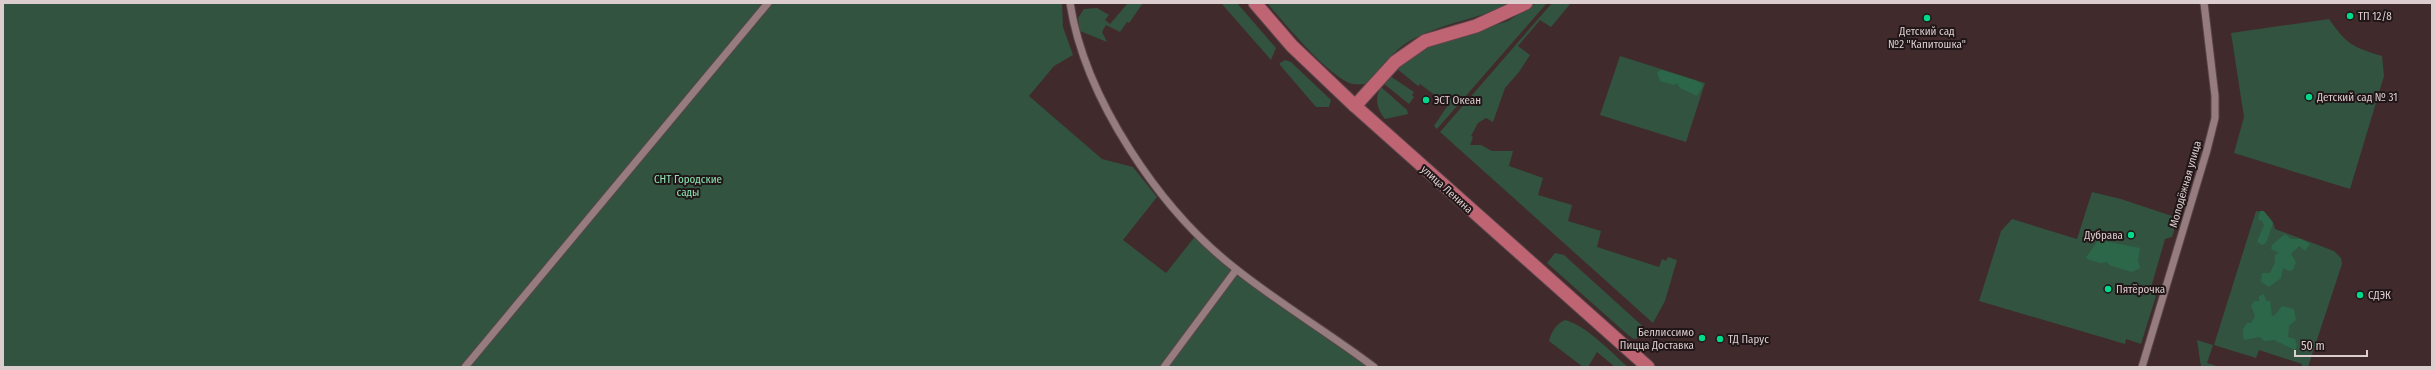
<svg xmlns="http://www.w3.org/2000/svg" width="2435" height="370" font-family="'Fira Sans Condensed',sans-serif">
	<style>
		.green { fill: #315340 }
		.forest { fill: #2d6749 }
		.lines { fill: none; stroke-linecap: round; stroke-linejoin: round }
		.minor-casing { stroke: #594649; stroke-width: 9 }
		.major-casing { stroke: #594649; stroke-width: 15 }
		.minor { stroke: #967c7e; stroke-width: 7 }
		.major { stroke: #be6473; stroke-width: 13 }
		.poi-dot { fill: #00d98c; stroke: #201617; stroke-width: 1.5 }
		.labels { text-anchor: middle; stroke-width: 4; stroke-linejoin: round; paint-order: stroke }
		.poi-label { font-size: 11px; fill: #dccdce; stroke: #201617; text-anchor: start }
		.park-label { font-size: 11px; fill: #8de4b4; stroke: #201617 }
		.street-label { font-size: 11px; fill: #dccdce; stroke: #201617 }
	</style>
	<rect width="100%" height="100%" fill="#402a2c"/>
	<g class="green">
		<polygon points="3,3 1062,3 1063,27 1073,55 1054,66 1029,96 1102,159 1133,167 1157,197 1123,240 1166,273 1197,234 1215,252 1374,367 3,367"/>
		<polygon points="1128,3 1143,3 1129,23 1127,22 1120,32 1106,25 1102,32 1107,42 1080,31 1078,18 1084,9 1097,8 1109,15 1105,20 1110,24"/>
		<polygon points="1221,3 1237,3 1276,48 1271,60"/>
		<path d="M1267 3H1514C1483 17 1448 22 1417 37 1395 47 1382 67 1365 84 1360 84 1354 85 1349 83 1323 70 1287 26 1267 3Z"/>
		<polygon points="1536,3 1547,3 1437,129 1434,126 1448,105 1420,84 1418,86 1396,68 1428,47 1508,21"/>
		<polygon points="1552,3 1571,3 1551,27 1540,20 1518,46 1530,55 1519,72 1505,88 1493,122 1486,118 1478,123 1471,136 1473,137 1470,145 1481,145 1492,151 1513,151 1509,166 1543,178 1538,195 1572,205 1568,221 1601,231 1597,247 1659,267 1662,259 1666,261 1668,257 1677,260 1665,301 1653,323 1440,132"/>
		<path d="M2329 19C2347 45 2353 47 2382 56L2384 76 2350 189 2234 153 2244 117 2231 33Z"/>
		<polygon points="1620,56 1705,83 1686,142 1600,115"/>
		<polygon points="1285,60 1291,62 1331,100 1329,107 1316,107 1280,65 1280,63"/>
		<polygon points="1390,76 1414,92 1412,95 1414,97 1409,104 1384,84"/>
		<path d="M1381 87 1407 110 1408 114 1385 119C1377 110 1374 97 1381 87Z"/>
		<polygon points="2092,192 2121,199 2178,218 2172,237 2165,239 2150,291 2156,296 2141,344 2126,339 2125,344 1979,301 2001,231 2012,219 2077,239"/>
		<path d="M2256 211C2267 212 2273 219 2275 229L2334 251 2341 258 2342 264 2308 367H2302V364L2259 350 2256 358 2214 345Z"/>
		<polygon points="1555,253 1564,255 1648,331 1644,337 1634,339 1628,335 1547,263"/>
		<path d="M1565 320C1586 325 1612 353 1628 367H1615L1597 352 1588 367H1583L1549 341C1551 332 1557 323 1565 320Z"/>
		<polygon points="2197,340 2213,345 2207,363 2220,367 2201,367"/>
	</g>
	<g class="forest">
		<polygon points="1662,70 1697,81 1703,85 1697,96 1680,88 1677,83 1674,85 1660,81 1657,72"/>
		<polygon points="2260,211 2264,211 2273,223 2266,243 2262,245 2257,242 2264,225 2262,221 2258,220"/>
		<polygon points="2285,234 2291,239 2301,239 2310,244 2305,251 2299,246 2291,254 2296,262 2293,270 2289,271 2283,268 2281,278 2269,287 2261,282 2262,273 2270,273 2275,262 2275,255 2279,253 2271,249 2272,245"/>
		<path d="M2099 240 2140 248 2138 260 2140 268 2132 272 2111 266 2107 262 2100 263 2087 259 2086 257C2092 251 2094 244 2099 240Z"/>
		<path d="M2264 294 2266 301H2270L2272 316 2275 315 2282 306 2294 309 2296 320 2289 326 2288 337 2295 339 2297 346 2295 350 2274 340 2264 341 2260 337 2244 340C2242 333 2242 329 2247 323H2251L2255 316 2251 306 2254 301H2259V296Z"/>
	</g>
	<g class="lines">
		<defs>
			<g id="minor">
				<path d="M1070 3C1085 99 1160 210 1236 269 1280 304 1329 333 1374 367"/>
				<polyline points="465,367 768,3"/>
				<polyline points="1164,367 1236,270"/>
				<polyline points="2142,367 2207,150 2215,118 2215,96 2204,3"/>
			</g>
			<g id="major">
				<polyline points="1255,3 1292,46 1355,106 1648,367"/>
				<polyline points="1355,106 1395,62 1425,41 1476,26 1526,3"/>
			</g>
		</defs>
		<use href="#minor" class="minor-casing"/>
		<use href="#major" class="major-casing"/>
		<use href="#minor" class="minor"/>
		<use href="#major" class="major"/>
	</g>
	<g class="poi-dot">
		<circle cx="2350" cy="16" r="4"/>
		<circle cx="1927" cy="18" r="4"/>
		<circle cx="2309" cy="97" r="4"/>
		<circle cx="1426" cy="100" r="4"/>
		<circle cx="2131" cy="235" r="4"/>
		<circle cx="2108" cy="289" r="4"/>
		<circle cx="2360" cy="295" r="4"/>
		<circle cx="1702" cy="338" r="4"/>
		<circle cx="1720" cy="339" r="4"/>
	</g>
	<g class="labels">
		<g class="poi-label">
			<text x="2358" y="20">ТП 12/8</text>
			<text x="1927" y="35" text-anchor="middle">Детский сад<tspan x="1927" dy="13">№2 "Капитошка"</tspan></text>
			<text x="2317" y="101">Детский сад № 31</text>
			<text x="1434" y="104">ЭСТ Океан</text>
			<text x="2123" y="239" text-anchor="end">Дубрава</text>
			<text x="2116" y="293">Пятёрочка</text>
			<text x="2368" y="299">СДЭК</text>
			<text x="1694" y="336" text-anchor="end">Беллиссимо<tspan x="1694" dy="13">Пицца Доставка</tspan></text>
			<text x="1728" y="343">ТД Парус</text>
		</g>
		<g class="park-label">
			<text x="688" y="183">СНТ Городские<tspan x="688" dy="13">сады</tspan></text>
		</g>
		<g class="street-label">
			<text transform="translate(2185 184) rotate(-74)" y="4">Молодёжная улица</text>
			<text transform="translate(1447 189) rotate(42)" y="4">улица Ленина</text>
		</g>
	</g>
	<rect width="2435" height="370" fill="none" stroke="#dccdce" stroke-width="8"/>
	<path d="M2295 350v6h72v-6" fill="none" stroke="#dccdce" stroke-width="2"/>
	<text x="2301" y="350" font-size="12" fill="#dccdce" stroke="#201617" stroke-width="3" paint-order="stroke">50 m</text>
</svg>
